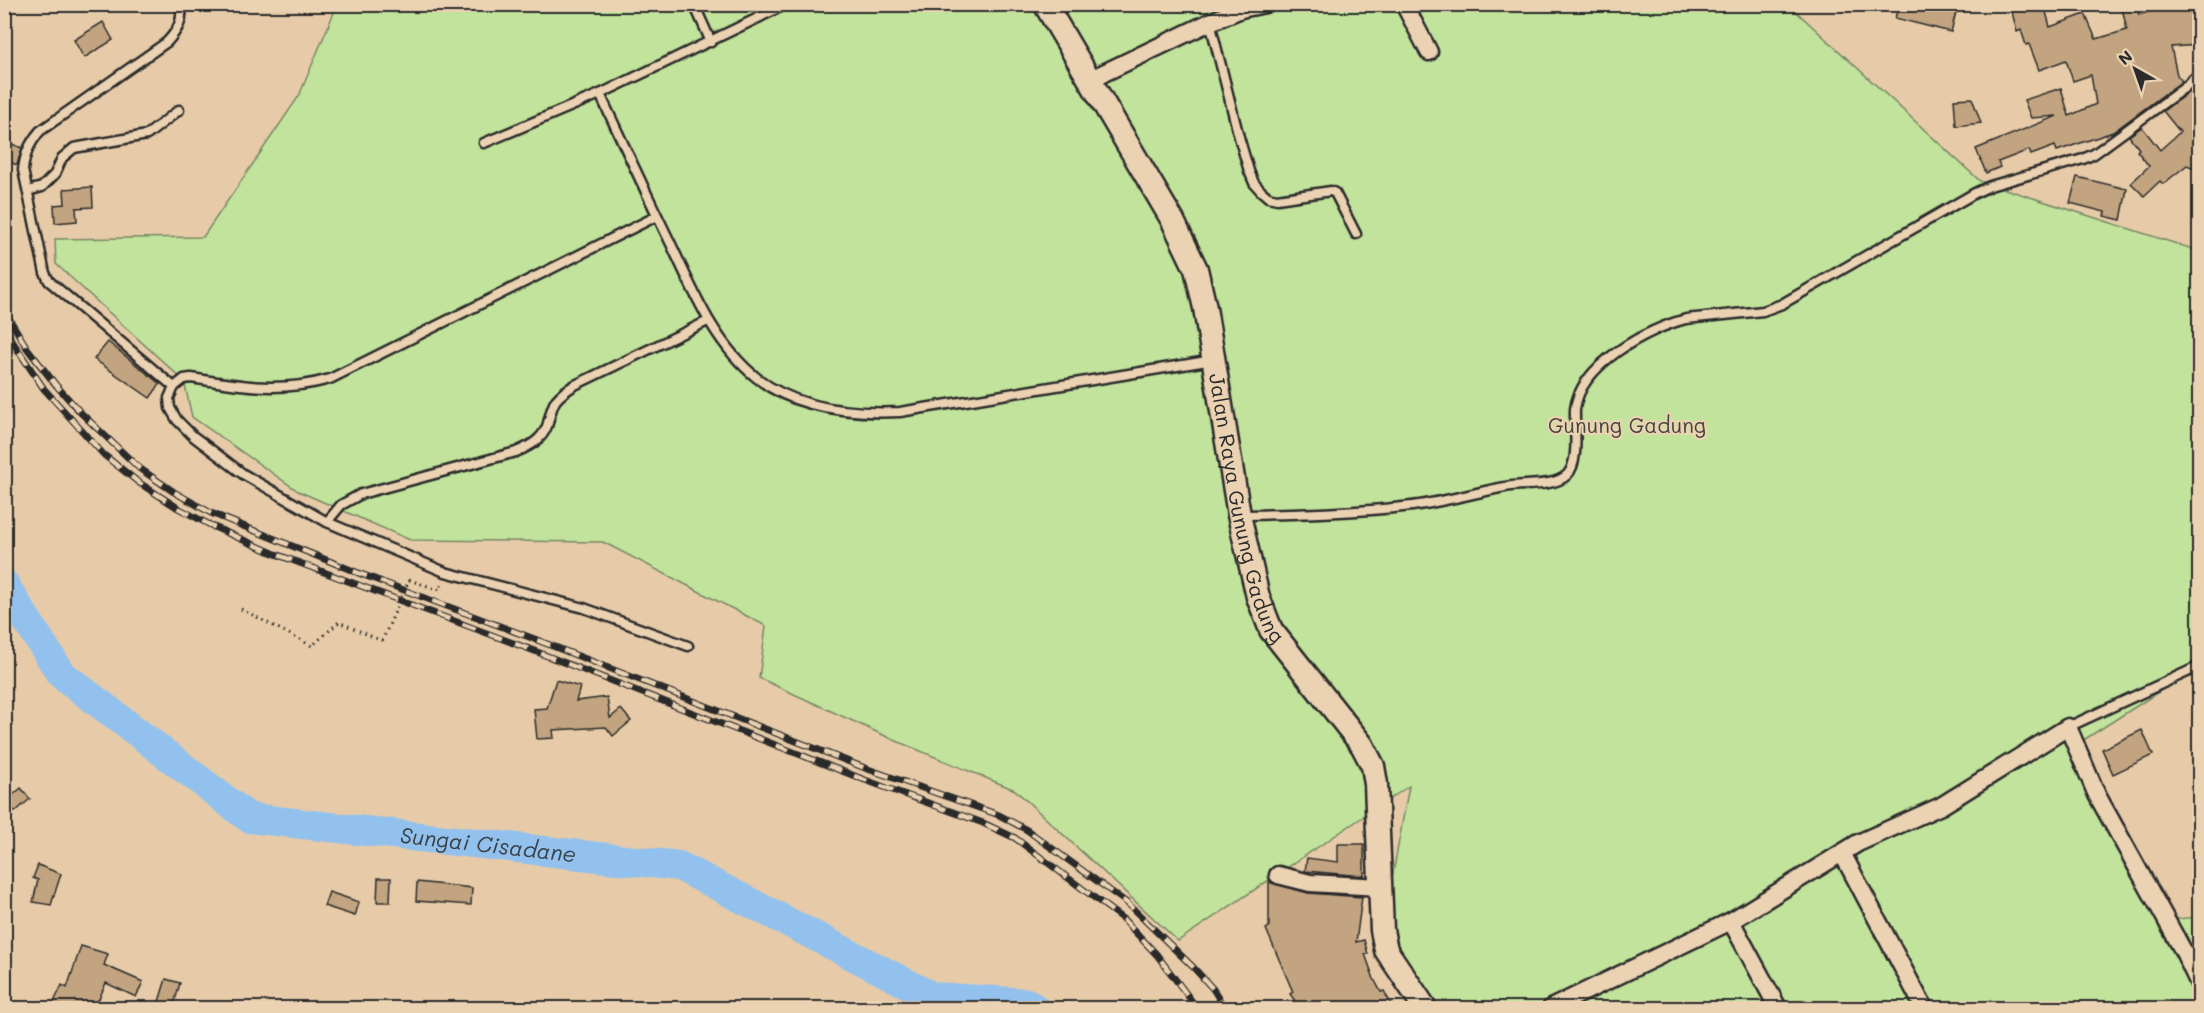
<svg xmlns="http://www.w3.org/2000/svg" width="2204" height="1013" font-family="Mali,sans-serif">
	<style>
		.green { fill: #c1e39c; stroke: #768764; stroke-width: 1.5 }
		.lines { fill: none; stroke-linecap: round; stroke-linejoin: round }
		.river { stroke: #92c1ed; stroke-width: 30 }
		.building { fill: #c2a480; stroke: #2b2b2b; stroke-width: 1.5 }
		.lane-casing { stroke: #2b2b2b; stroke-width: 13 }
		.street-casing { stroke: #2b2b2b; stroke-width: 21 }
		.secondary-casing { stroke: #2b2b2b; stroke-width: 27 }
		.path { stroke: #2b2b2b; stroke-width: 3; stroke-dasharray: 1.5 4.5; stroke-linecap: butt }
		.lane { stroke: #ebd2b2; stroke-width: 8 }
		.street { stroke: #ebd2b2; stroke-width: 16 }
		.secondary { stroke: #ebd2b2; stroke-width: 22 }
		.rail-casing { stroke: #2b2b2b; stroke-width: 7 }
		.rail { stroke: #ebd2b2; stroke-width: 4.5; stroke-dasharray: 14; stroke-linecap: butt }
		.path-bridge { stroke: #2b2b2b; stroke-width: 3; stroke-dasharray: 1.5 4.5; stroke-linecap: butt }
		.labels { text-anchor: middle; stroke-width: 4.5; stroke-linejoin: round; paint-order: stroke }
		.park-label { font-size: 21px; fill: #42473c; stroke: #ebd2b2 }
		.street-label { font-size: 21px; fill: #2b2b2b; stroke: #ebd2b2 }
		.water-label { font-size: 22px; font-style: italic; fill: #3a4248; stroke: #ebd2b2 }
	</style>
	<rect width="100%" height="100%" fill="#e7cba8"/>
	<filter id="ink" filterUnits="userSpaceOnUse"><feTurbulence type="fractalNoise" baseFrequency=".0167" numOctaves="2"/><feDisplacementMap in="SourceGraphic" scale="12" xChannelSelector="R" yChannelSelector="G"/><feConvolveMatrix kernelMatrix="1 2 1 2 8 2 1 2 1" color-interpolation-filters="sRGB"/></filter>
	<g filter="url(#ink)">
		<polygon class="green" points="337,5 1789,5 1980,181 2199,251 2199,666 2079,743 2080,771 2176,919 2199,917 2199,1008 1428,1008 1383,928 1409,786 1178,941 1015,790 894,740 759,678 766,626 603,542 410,540 298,491 192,417 184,381 56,264 55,239 203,237 299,96"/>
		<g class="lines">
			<path class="river" id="s1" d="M4 584 61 674 249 818 679 866 933 997 1027 1003 1034 1008"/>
		</g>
		<g class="building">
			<polygon points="1899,4 1958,4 1951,32 1895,18"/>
			<polygon points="2010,4 2044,4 2050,27 2085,14 2096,39 2127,30 2122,8 2137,4 2139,15 2171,4 2199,4 2199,45 2171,47 2177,75 2182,81 2113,132 2057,151 2055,146 2031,155 2029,150 1998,162 2000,167 1986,173 1976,149 2057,116 2031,118 2024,100 2061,88 2069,116 2096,104 2091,75 2073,81 2066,60 2039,70 2029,44 2026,45 2021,30 2017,32"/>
			<polygon points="103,22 113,40 84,58 74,40"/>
			<polygon points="2199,89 2199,170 2187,165 2163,184 2160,181 2144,196 2131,183 2149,166 2137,151 2139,149 2129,136 2142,127 2160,150 2180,132 2163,111 2189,92 2192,95"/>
			<polygon points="1972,98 1981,123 1956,126 1954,99"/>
			<polygon points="4,141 22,148 17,165 4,160"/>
			<polygon points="2077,177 2127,189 2121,220 2104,216 2105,212 2070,203"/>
			<polygon points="92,187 93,207 76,208 77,221 55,223 54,205 65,204 64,189"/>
			<polygon points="108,342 160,384 150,398 94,359"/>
			<polygon points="556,680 580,687 576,701 607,697 610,718 621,709 631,721 613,736 606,727 553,730 554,738 537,739 534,709 547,708"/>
			<polygon points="2142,730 2153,755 2113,774 2102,749"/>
			<polygon points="21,788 30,799 15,812 6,801"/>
			<polygon points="1338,844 1364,844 1364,876 1305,871 1307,858 1338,862"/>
			<polygon points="38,865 61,874 51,905 33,902 38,880 33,878"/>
			<polygon points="378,878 391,878 390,902 377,902"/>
			<polygon points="417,882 472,888 471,905 416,901"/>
			<polygon points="1269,882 1308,893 1362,897 1356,942 1364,940 1368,954 1365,954 1374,979 1381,992 1384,991 1393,1008 1300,1008 1290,994 1293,992 1266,929 1269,927"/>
			<polygon points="329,892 359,902 355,916 324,906"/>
			<polygon points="81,946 108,954 104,965 143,982 136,997 106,983 95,1008 64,1008 53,1004 62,985 67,988"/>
			<polygon points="166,979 180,983 173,1008 157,1008"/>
		</g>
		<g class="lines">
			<defs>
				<g id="lane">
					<path d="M181 4C183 21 178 30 167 42L40 131C30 143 25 153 23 170L45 273 49 281 174 387 184 379 191 378C241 386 280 393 330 379L657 216"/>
					<polyline points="694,4 711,42"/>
					<polyline points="1210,22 1239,137 1249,171 1254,183 1261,191 1268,197 1277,199 1331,191 1335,193 1356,234"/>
					<path d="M600 94C623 143 646 193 670 242 693 290 714 344 757 378 796 409 853 414 900 412L1213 360"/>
					<polyline points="484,143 600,94 787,4"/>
					<polyline points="28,191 42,187 55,174 62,158 74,148 147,135 179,110"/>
					<polyline points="174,387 169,398 170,408 177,420 193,436 243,474 327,522 445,572 584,608 688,646"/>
					<path d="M1240 515C1297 514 1354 513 1412 506 1443 502 1474 493 1505 487 1523 483 1553 488 1567 475 1580 462 1574 427 1575 409 1580 365 1647 329 1686 319L1763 311 1782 304 1975 193 1990 186 2083 159 2094 154 2184 88 2200 73"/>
					<path d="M327 522 341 505 361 494 516 452C533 445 546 437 549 419 551 412 552 406 556 400 561 394 568 389 575 385L708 321"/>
					<polyline points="2068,727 2200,666"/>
					<polyline points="2185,954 2200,947"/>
				</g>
				<g id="street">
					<polyline points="1404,4 1429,52"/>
					<polyline points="1089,80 1210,22 1241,9 1265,4"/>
					<polyline points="1842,853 1924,1008"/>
					<polyline points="1278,875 1310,883 1380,887"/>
					<polyline points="1731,921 1778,1008"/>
					<polyline points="1551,1008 1731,921 1858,843 1941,806 2068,727 2097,795 2185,954 2200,986"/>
				</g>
				<g id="secondary">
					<path id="s2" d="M1045 4 1173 221 1196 269 1205 308 1239 515 1258 597 1271 630 1362 745 1373 766 1376 784 1382 930 1386 950 1425 1008"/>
				</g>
			</defs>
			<use href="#lane" class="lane-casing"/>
			<use href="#street" class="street-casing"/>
			<use href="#secondary" class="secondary-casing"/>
			<g class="path">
				<polyline points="409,580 440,590 442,583"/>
				<polyline points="241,609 312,646 339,622 382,641"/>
			</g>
			<use href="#lane" class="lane"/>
			<use href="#street" class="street"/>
			<use href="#secondary" class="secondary"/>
			<defs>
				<g id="rail">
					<polyline points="4,310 27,348 55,384 81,413 139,468 174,492 211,513 361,574 532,638 865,768 999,815 1027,830 1127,903 1193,967 1213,989 1225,1008"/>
					<polyline points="4,329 44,389 104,455 138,482 178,508 214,527 273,553 532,650 865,780 983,823 1015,838 1124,920 1157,955 1197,1008"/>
				</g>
			</defs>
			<use href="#rail" class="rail-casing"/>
			<use href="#rail" class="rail"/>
			<polyline class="path-bridge" points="382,641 409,580"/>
		</g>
	</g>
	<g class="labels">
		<g class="park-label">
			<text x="1627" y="433">Gunung Gadung</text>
		</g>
		<g class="street-label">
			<text dy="7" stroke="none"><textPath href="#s2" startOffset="550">Jalan Raya Gunung Gadung</textPath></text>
		</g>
		<g class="water-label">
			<text dy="8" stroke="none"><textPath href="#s1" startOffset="584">Sungai Cisadane</textPath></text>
		</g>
	</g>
	<rect width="2204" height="1013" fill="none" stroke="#ebd2b2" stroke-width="24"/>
	<rect x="12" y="12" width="2180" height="989" fill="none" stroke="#2b2b2b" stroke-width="2" filter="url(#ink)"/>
	<g transform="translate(2135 69) rotate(320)" stroke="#ebd2b2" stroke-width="4.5" paint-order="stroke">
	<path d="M0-4.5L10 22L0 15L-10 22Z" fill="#2b2b2b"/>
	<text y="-9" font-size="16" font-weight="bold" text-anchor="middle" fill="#2b2b2b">N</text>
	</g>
</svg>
